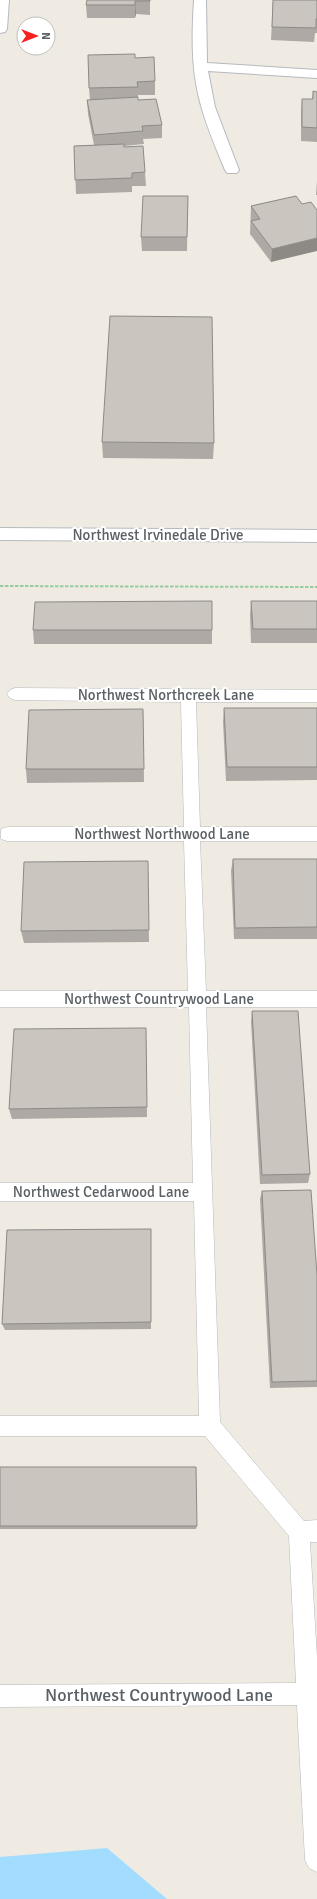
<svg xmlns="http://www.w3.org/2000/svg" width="317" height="1899" font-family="Signika,sans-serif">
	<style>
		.water { fill: #a2ddff }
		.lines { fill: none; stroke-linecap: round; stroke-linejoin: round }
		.lane-casing { stroke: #b5b9be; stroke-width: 1 }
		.street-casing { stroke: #b5b9be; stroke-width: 2 }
		.secondary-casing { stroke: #b6bac0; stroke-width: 2 }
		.path { stroke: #96cca2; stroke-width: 2; stroke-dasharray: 3.5 1.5; stroke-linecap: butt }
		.lane { fill: #fff; fill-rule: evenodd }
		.street { fill: #fff; fill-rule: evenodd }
		.secondary { fill: #fff; fill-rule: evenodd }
		.wall { fill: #aea9a4 }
		.shaded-wall { fill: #8d8a86 }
		.building { fill: #cac5bf; stroke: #8d8a86 }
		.labels { text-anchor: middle; stroke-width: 4; stroke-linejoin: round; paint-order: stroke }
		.street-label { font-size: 15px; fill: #5b6064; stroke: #fff }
		.near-street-label { font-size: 18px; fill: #5b6064; stroke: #fff }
	</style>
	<rect width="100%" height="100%" fill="#efebe2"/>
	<polygon class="water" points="107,1848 167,1899 0,1899 0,1857"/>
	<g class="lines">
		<defs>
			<polygon id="lane" points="15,688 317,690 317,702 196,702 200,827 317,827 317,841 200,841 206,991 317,991 317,1007 206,1007 220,1422 304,1521 317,1520 317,1542 310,1542 317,1657 317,1872 309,1868 305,1860 297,1705 0,1707 0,1685 296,1683 289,1536 205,1436 0,1436 0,1416 199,1416 194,1201 0,1201 0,1183 193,1183 189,1007 0,1007 0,991 188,991 184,841 7,841 1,839 1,829 7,827 184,827 181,702 15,700 10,698 7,694 10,690"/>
			<path id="street" d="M194 0H206L207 63 317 70V78L208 71 215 107 239 170 237 173H227L225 170C215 146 205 123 199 98 191 66 192 32 194 0Z"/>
			<g id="secondary">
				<polygon points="0,0 9,0 7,29 5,32 0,33"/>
				<polygon points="0,528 317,530 317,542 0,540"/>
			</g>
		</defs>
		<use href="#lane" class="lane-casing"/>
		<use href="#street" class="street-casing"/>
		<use href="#secondary" class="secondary-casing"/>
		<polyline class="path" points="0,586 317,587"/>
		<use href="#lane" class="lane"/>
		<use href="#street" class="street"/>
		<use href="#secondary" class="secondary"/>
	</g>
	<g class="wall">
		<polygon points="150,0 150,15 136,14 135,18 87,18 86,5"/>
		<polygon points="273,0 317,0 317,33 315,33 314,42 271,40"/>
		<polygon points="135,58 155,81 155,95 138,95 138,100 162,125 162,138 143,139 144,144 124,146 145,172 146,186 132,186 132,192 76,194 74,146 94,145 88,114 87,100 90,100 89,88"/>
		<polygon points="313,91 317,92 317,142 301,141 301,112 302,99 312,99"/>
		<polygon points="317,181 317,195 316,195"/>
		<polygon points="188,196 187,251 142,251 141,237"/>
		<polygon points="296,196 271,262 250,234 251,206"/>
		<polygon points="102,442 214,443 213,459 103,458"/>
		<polygon points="251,601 317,601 317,643 251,643 250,615"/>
		<polygon points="33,630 212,630 212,644 34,644"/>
		<polygon points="224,708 317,708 317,780 226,781 223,722"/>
		<polygon points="143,709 144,782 27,783 26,769"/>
		<polygon points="233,859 317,859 317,939 234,939 231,871"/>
		<polygon points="148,861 149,942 24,943 21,931"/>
		<polygon points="252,1011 310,1174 308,1183 260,1184 251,1022"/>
		<polygon points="146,1028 147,1117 12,1119 9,1109"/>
		<polygon points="262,1191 317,1275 317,1387 270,1388 260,1199"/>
		<polygon points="151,1229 151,1329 5,1330 2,1324"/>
		<polygon points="0,1467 197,1526 196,1529 0,1529"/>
	</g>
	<g class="shaded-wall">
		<polygon points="135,1 136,14 135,18"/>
		<polygon points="317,238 317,251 271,262 272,249"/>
	</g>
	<g class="building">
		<polygon points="87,0 150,0 150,1 135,1 135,5 86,5"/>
		<polygon points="273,0 317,0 317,19 316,19 316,28 272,27"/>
		<polygon points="135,54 135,58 154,57 155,81 137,82 138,87 89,88 88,55"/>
		<polygon points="313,91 317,92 317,128 302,127 302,99 313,99"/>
		<polygon points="138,97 138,100 156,99 162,125 142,126 143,131 94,135 87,100"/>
		<polygon points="124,144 124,147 143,146 145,172 132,173 132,178 75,180 74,146"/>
		<polygon points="143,196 188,196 187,237 141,237"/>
		<polygon points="296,196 302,204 311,202 317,210 317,238 272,249 251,221 260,219 251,206"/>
		<polygon points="110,316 212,317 214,443 102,442"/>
		<polygon points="212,601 212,630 33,630 35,602"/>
		<polygon points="251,601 317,601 317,629 253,629"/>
		<polygon points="224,708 317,708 317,767 227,767"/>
		<polygon points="143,709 144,769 26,769 29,710"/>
		<polygon points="233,859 317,859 317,927 235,928"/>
		<polygon points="148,861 149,930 21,931 24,862"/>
		<polygon points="252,1011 298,1011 310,1174 262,1175"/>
		<polygon points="146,1028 147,1107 9,1109 14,1029"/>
		<polygon points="311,1190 317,1275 317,1381 272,1382 262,1191"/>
		<polygon points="151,1229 151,1322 2,1324 7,1230"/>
		<polygon points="0,1467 196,1467 197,1526 0,1526"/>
	</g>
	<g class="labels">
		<g class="street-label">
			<text x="158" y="540">Northwest Irvinedale Drive</text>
			<text x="166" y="700">Northwest Northcreek Lane</text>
			<text x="162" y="839">Northwest Northwood Lane</text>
			<text x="159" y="1004">Northwest Countrywood Lane</text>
			<text x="101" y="1197">Northwest Cedarwood Lane</text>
		</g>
		<g class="near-street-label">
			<text x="159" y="1701">Northwest Countrywood Lane</text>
		</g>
	</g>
	<g transform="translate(36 36) rotate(90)"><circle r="19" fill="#ffffff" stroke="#bdbfc1"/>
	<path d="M0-3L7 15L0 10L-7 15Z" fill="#f72120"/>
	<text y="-6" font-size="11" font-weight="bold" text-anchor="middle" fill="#5b6064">N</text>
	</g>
</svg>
